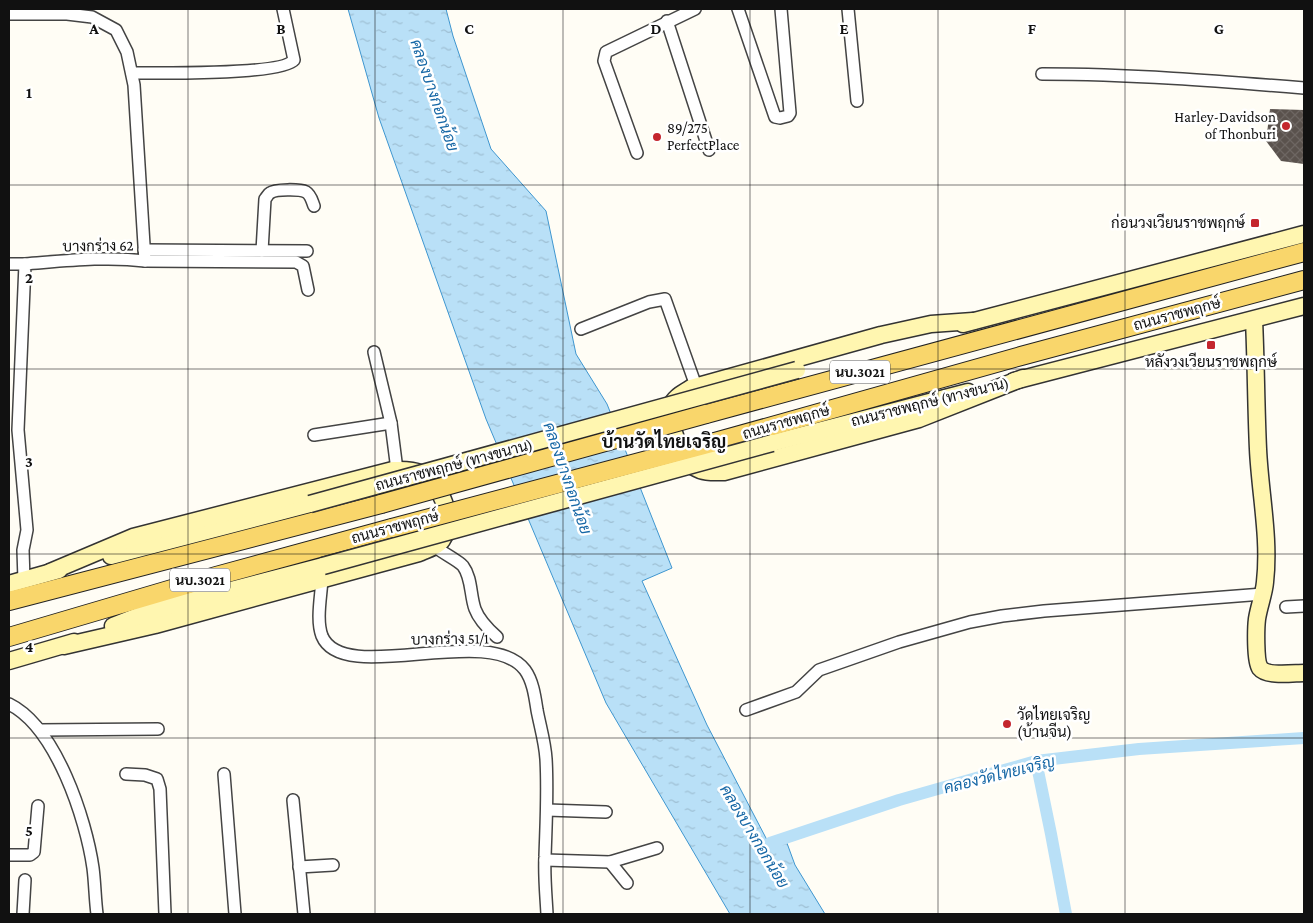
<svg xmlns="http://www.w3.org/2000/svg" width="1313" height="923" font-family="'Crimson Pro',Sarabun,serif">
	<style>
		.water { fill: url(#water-ripples); stroke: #3f96cf }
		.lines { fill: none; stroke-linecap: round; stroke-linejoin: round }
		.canal { stroke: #b9e0f7; stroke-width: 12 }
		.building { fill: url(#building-cross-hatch) }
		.street-casing { stroke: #444; stroke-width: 14 }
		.secondary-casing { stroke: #333; stroke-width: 19 }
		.primary-casing { stroke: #222; stroke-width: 20 }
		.street { stroke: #fff; stroke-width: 11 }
		.secondary { stroke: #fff6b0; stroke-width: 16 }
		.primary { stroke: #f9d66b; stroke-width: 18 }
		.secondary-bridge-casing { stroke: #333; stroke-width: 19; stroke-linecap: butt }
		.primary-bridge-casing { stroke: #222; stroke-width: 20; stroke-linecap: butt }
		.secondary-bridge { stroke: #fff6b0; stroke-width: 16 }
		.primary-bridge { stroke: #f9d66b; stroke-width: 18 }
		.grid { fill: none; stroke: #111; stroke-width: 1; stroke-opacity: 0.55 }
		.poi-dot { fill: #c4262e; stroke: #fff; stroke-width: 2 }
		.labels { text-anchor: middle; stroke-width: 5; stroke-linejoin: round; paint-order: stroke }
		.shield { fill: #fff; stroke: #585858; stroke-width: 1 }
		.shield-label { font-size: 14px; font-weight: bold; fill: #111 }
		.poi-label { font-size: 15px; fill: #111; stroke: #fff; text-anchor: end }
		.street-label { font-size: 15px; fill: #111; stroke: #fff }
		.water-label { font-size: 16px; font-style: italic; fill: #1768a6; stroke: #fff }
		.quarter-label { font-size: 18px; font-weight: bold; fill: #111; stroke: #fff }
		.grid-label { font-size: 16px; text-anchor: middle; font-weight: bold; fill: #111; stroke: #fff; stroke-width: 5; stroke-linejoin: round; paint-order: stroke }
	</style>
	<defs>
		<pattern id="water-ripples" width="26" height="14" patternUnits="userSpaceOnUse" patternTransform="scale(1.25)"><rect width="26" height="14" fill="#b9e0f7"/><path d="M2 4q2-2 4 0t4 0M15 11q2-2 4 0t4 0" fill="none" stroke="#9ebfd3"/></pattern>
		<pattern id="building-cross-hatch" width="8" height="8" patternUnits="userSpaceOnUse" patternTransform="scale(1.25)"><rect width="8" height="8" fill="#5a524d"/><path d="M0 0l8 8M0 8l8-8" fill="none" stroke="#6d6662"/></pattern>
	</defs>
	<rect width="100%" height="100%" fill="#fffdf5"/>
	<polygon class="water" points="348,9 446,9 453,36 491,149 546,211 576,354 607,404 672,568 642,581 707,725 767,840 784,835 795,865 825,914 730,914 606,703 486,419 379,118"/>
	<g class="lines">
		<g class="canal">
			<polyline points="1036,761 1051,834 1066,914"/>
			<polyline points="770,843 899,800 1036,761 1139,749 1304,738"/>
		</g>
	</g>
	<polygon class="building" points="1270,109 1304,110 1304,164 1281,161 1266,141"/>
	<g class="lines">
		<defs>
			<g id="street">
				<polyline points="738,9 775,117 780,118 788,116 790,113 781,9"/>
				<polyline points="848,9 857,101"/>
				<path d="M9 14H67L92 17 116 30 127 52 134 85 145 261C106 256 64 261 25 264L18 430 27 530 23 550 24 580"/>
				<polyline points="667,21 709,150"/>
				<path d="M132 73C156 73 282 75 294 60L283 9"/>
				<path d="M1042 74C1129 74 1217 81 1304 88"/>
				<polyline points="637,153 604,61 606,52 695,9"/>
				<polyline points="144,250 307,251"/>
				<path d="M262 251 265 199C267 197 268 194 270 193 275 189 300 189 306 192 311 195 312 201 314 206"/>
				<polyline points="145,261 296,262 303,266 308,290"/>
				<polyline points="9,264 25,264"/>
				<polyline points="581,329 649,302 665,299 696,386"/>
				<polyline points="374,352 391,423 397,470"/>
				<polyline points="314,435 391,423"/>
				<path d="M434 546C441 552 459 561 463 566 472 578 470 595 475 609 479 620 488 629 497 637"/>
				<path d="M322 579C321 597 316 620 322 636 343 687 489 622 525 670 533 681 535 697 537 710 540 726 545 742 546 759 548 792 546 824 545 857 544 876 546 895 547 914"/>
				<polyline points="1286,607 1304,606"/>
				<path d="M9 704C56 727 86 819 93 868 95 883 95 899 97 914"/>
				<polyline points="746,710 796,692 819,670 899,642 970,622 1002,616 1044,611 1263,594"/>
				<polyline points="40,730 158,729"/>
				<polyline points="126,774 145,775 157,779 160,789 165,914"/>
				<polyline points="224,774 235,914"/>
				<polyline points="293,800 304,914"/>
				<polyline points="547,810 606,812"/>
				<polyline points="9,855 30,855 34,852 38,806"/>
				<polyline points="545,860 610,862 657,848"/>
				<polyline points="610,862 627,883"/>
				<polyline points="299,867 333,865"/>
				<polyline points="23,914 25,880"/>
			</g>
			<g id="secondary">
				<path d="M1254 320C1256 363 1256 406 1258 449 1260 493 1270 538 1265 582 1264 594 1259 606 1257 619 1256 627 1255 661 1260 668 1267 677 1294 673 1304 673"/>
				<path d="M973 321 931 324 881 335 691 388C684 393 674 397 671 406 666 419 682 460 694 467 704 473 713 472 724 472L919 419 1023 378"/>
				<polyline points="963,324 1304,234"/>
				<polyline points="1014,381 1304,306"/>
				<polyline points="772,443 968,392"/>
				<polyline points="111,556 310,504"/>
				<path d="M50 572 133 537 393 470C402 470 411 469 420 473 441 483 456 519 442 540 438 546 426 550 419 553L155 625 64 646"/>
				<polyline points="9,584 59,570"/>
				<polyline points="113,626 151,611 323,566"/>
				<polyline points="9,661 74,642"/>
			</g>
			<g id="primary">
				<polyline points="706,414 1304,252"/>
				<polyline points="715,442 1021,356 1304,280"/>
				<polyline points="9,601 381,504"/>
				<polyline points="9,637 216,576 392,528"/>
			</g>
		</defs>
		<use href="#street" class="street-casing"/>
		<use href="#secondary" class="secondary-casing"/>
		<use href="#primary" class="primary-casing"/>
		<use href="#street" class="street"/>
		<use href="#secondary" class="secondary"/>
		<use href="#primary" class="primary"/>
		<defs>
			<g id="secondary-bridge">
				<polyline points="310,504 797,370"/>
				<polyline points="323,566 772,443"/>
			</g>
			<g id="primary-bridge">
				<polyline points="381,504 706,414"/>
				<polyline points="392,528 715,442"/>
			</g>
		</defs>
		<use href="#secondary-bridge" class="secondary-bridge-casing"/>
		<use href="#primary-bridge" class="primary-bridge-casing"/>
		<use href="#secondary-bridge" class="secondary-bridge"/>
		<use href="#primary-bridge" class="primary-bridge"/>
	</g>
	<path class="grid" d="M188 9V914M375 9V914M563 9V914M750 9V914M938 9V914M1125 9V914M9 185H1304M9 369H1304M9 554H1304M9 738H1304"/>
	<g class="poi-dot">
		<circle cx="1286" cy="126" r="5"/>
		<circle cx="657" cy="137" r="5"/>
		<rect x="1250" y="218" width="10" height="10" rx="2.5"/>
		<rect x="1206" y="340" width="10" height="10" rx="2.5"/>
		<circle cx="1007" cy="724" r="5"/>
	</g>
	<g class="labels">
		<g class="shield">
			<rect x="830" y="360.5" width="60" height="23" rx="4"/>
			<rect x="170" y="568.5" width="60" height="23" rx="4"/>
		</g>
		<g class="shield-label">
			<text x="860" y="377">นบ.3021</text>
			<text x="200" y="585">นบ.3021</text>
		</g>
		<g class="poi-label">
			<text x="1276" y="122">Harley-Davidson<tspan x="1276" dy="17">of Thonburi</tspan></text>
			<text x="667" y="133" text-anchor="start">89/275<tspan x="667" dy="17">PerfectPlace</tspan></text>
			<text x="1245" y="228">ก่อนวงเวียนราชพฤกษ์</text>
			<text x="1211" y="367" text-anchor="middle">หลังวงเวียนราชพฤกษ์</text>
			<text x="1017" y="720" text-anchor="start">วัดไทยเจริญ<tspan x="1017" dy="17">(บ้านจีน)</tspan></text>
		</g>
		<g class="street-label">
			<text transform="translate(98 246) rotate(-1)" y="5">บางกร่าง 62</text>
			<text transform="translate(1177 314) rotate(-15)" y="5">ถนนราชพฤกษ์</text>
			<text transform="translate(930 402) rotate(-14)" y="5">ถนนราชพฤกษ์ (ทางขนาน)</text>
			<text transform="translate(786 422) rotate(-16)" y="5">ถนนราชพฤกษ์</text>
			<text transform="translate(454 465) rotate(-15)" y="5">ถนนราชพฤกษ์ (ทางขนาน)</text>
			<text transform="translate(395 527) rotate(-15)" y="5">ถนนราชพฤกษ์</text>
			<text transform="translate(450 639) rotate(-1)" y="5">บางกร่าง 51/1</text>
		</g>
		<g class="water-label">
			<text transform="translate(435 95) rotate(71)" y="6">คลองบางกอกน้อย</text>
			<text transform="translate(568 478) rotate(71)" y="6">คลองบางกอกน้อย</text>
			<text transform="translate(999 774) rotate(-14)" y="6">คลองวัดไทยเจริญ</text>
			<text transform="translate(755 836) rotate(59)" y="6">คลองบางกอกน้อย</text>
		</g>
		<g class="quarter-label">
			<text x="664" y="448">บ้านวัดไทยเจริญ</text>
		</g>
	</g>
	<g class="grid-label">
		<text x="94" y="34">A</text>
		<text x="281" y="34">B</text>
		<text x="469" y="34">C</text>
		<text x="656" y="34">D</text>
		<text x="844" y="34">E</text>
		<text x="1032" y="34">F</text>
		<text x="1219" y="34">G</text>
		<text x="29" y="98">1</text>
		<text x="29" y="283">2</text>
		<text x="29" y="467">3</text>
		<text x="29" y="652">4</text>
		<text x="29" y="836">5</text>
	</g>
	<rect width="1313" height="923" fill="none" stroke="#111111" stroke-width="20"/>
</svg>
